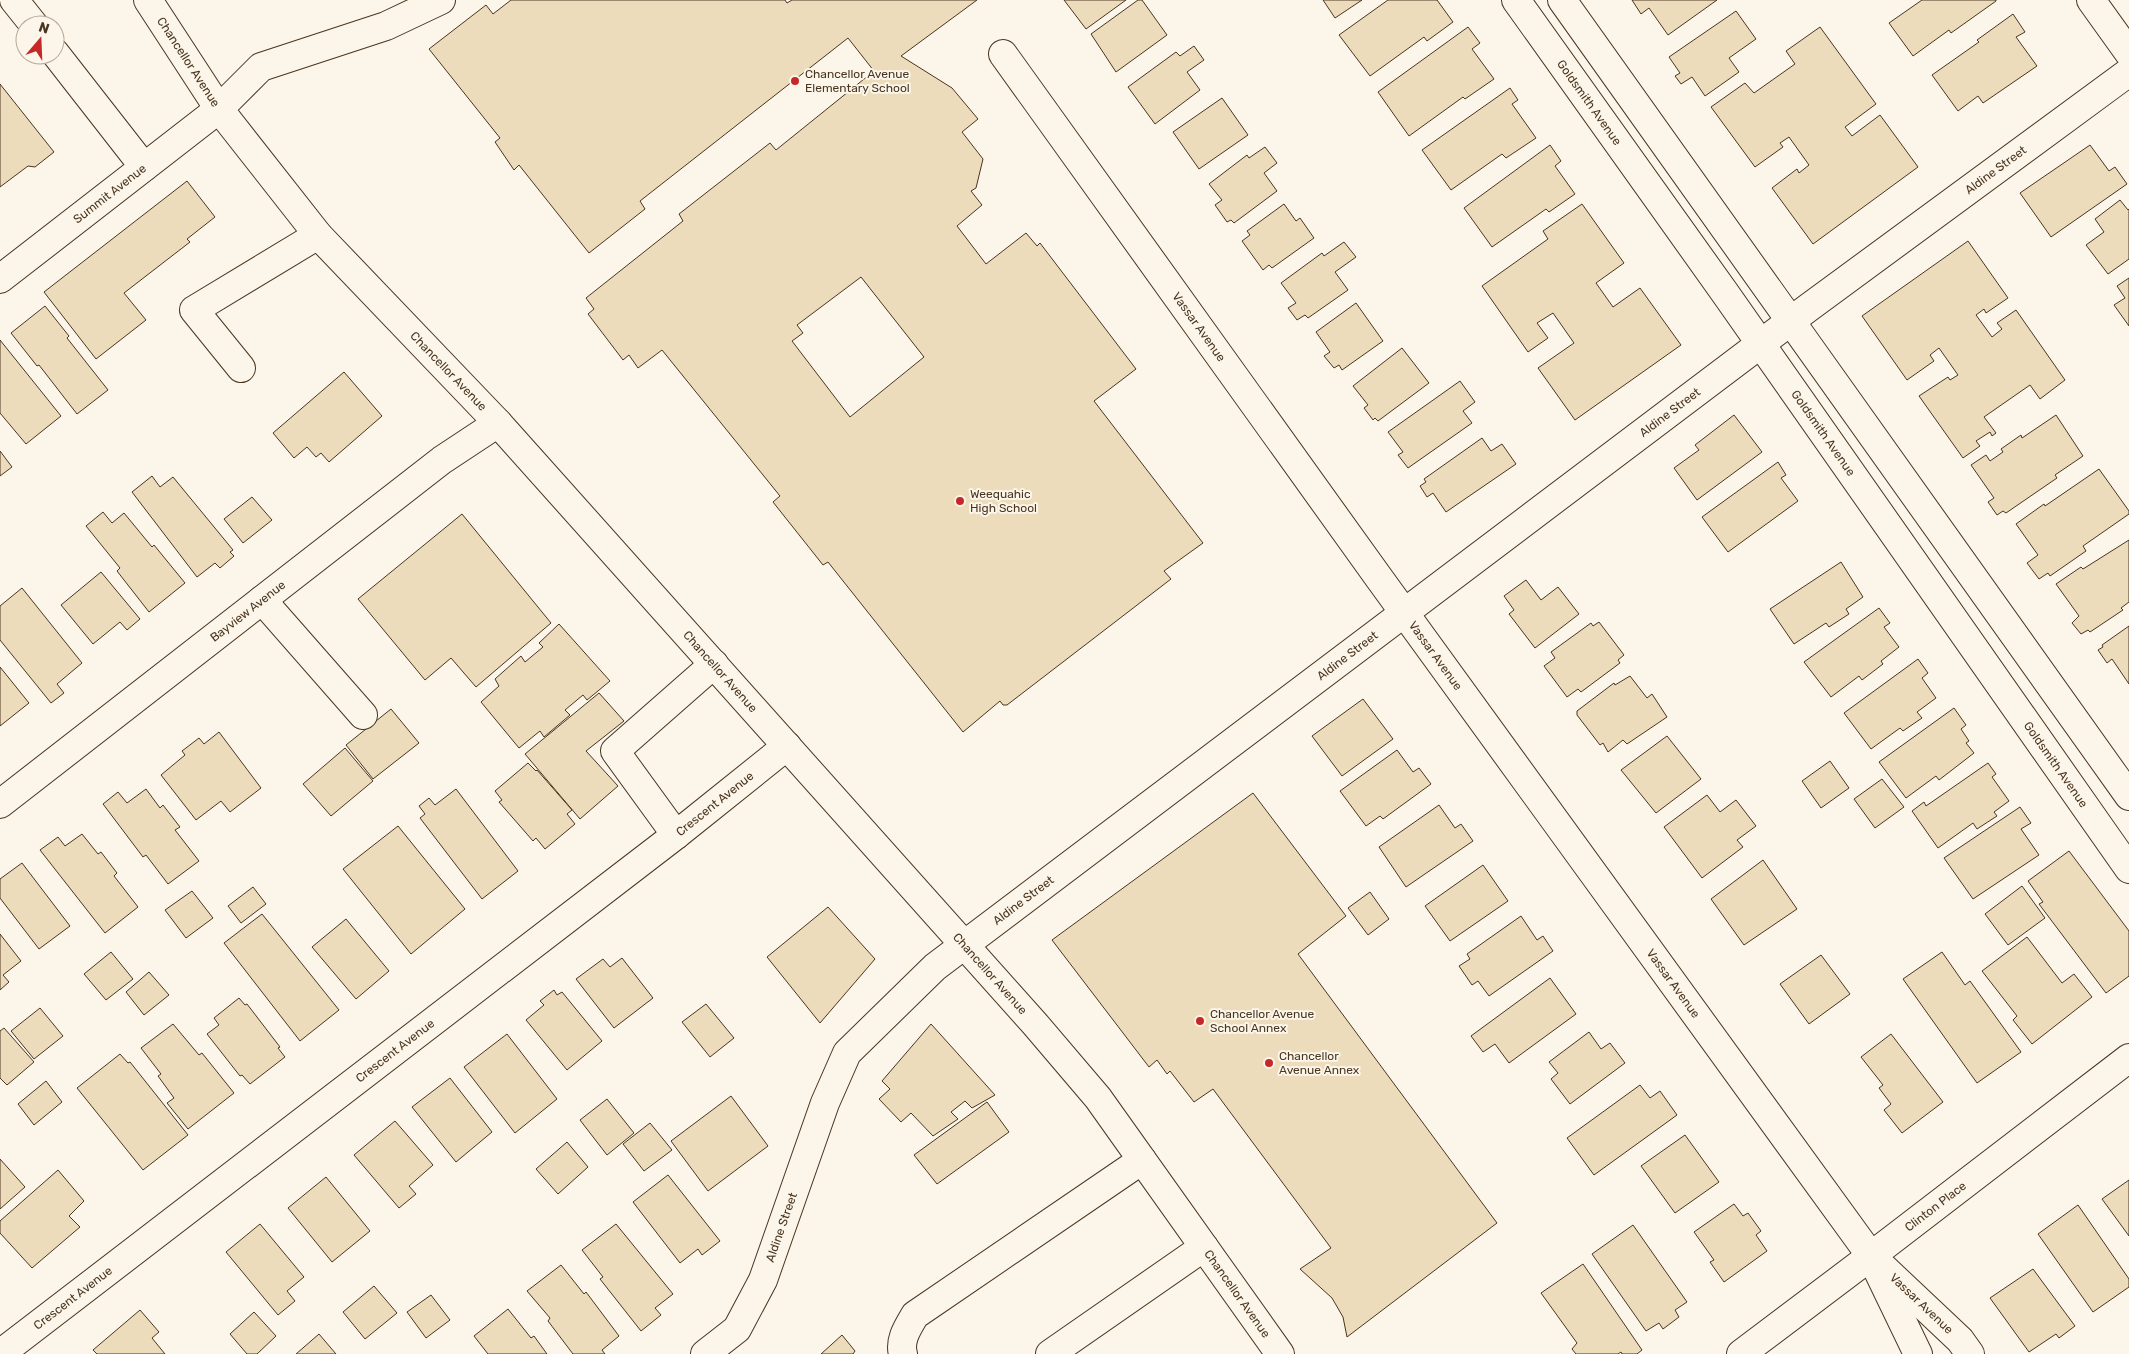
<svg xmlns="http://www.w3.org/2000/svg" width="2129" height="1354" font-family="Rubik,sans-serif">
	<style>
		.building { fill: #ecdcbc; stroke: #4a3520; fill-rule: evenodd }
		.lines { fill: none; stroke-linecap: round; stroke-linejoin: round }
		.minor-casing { stroke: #4a3520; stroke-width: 30 }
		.major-casing { stroke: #4a3520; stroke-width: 30 }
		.minor { stroke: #fbf6e9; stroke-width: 28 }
		.major { stroke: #fbf6e9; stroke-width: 28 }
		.poi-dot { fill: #c62828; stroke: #fbf6e9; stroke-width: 2 }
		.labels { text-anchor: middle; stroke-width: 4; stroke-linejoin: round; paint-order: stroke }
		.street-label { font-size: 12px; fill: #4a3520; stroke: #fbf6e9 }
		.poi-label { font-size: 12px; fill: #4a3520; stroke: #fbf6e9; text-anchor: start }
	</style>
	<rect width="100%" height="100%" fill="#fbf6e9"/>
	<g class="building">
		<path d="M511 0H785L787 3 792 0H977L901 56 952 88 978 119 962 132 983 159 976 188 971 191 982 205 957 226 986 264 1026 233 1037 246 1040 243 1136 369 1094 401 1203 543 1164 571 1171 579 1007 705H1003L1000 701 963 732 828 562 823 565 773 502 780 496 662 350 638 368 629 355 623 360 588 314 594 309 586 298 683 221 679 214 770 143 776 150 874 71 848 38 640 201 645 209 589 253 519 165 514 170 495 142 500 138 429 49 486 5 493 14ZM861 277 924 357 850 417 792 341 803 333 797 325Z"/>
		<polygon points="1064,0 1126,0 1086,29"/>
		<polygon points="1138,0 1142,0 1167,35 1116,72 1091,34"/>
		<polygon points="1323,0 1362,0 1335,18"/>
		<polygon points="1388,0 1437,0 1453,22 1427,41 1424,37 1370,76 1339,35"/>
		<polygon points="1632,0 1717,0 1668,35 1649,8 1641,14"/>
		<polygon points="1922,0 1996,0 1996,1 1951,33 1949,30 1913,56 1889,23"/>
		<polygon points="1736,11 1756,39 1729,58 1739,72 1705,96 1692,77 1681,84 1675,76 1680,73 1669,57"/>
		<polygon points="2013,14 2025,32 2016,37 2037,66 1983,103 1978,96 1958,111 1932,75 1979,42 1977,40"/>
		<polygon points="1468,27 1480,43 1472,49 1494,79 1465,99 1463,97 1409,136 1378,92"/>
		<polygon points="1820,27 1876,104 1845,127 1852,136 1880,115 1918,167 1813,244 1772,188 1797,169 1799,173 1809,165 1789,137 1780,143 1783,147 1755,167 1711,107 1745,83 1754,93 1795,64 1786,51"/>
		<polygon points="1194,46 1204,60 1187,72 1200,90 1155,124 1128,87 1176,52 1180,56"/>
		<polygon points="0,84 54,152 35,167 28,166 0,187"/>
		<polygon points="1510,88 1518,100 1512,104 1536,138 1506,158 1502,154 1451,190 1422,150"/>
		<polygon points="1222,98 1248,135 1199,169 1173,132"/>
		<polygon points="1550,145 1561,161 1555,166 1575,194 1549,212 1546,209 1492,247 1464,208"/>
		<polygon points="2090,145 2109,171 2115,167 2127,184 2051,237 2020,193"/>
		<polygon points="1265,147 1277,163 1264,173 1277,191 1234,223 1231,220 1227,222 1215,205 1222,200 1209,184 1247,155 1249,158"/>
		<polygon points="187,181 215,217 187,239 190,242 124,293 146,320 96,359 44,292"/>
		<polygon points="2120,200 2128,210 2129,209 2129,259 2108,274 2086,245 2104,232 2095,219"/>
		<polygon points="1284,204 1296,221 1300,218 1314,238 1272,268 1269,265 1263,270 1242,241 1250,235 1247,231"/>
		<polygon points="1582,204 1624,263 1596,283 1613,307 1640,288 1681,345 1575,420 1538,368 1574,343 1553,313 1537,323 1548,338 1528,352 1482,286 1548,239 1543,231"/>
		<polygon points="1968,241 2008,298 1986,313 1984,309 1976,315 1992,337 2002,329 1997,323 2016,310 2065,380 2040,399 2030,385 1984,417 1996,433 1992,436 1990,432 1976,441 1980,446 1963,458 1919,396 1948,377 1950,380 1958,375 1939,348 1930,355 1934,361 1907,380 1862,316"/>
		<polygon points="1344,242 1356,257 1335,272 1348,290 1308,318 1305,315 1297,320 1288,308 1296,303 1281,283 1322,253 1324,256"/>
		<polygon points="2129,278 2129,326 2114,305 2125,298 2117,286"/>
		<polygon points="1356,303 1383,341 1342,370 1339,365 1334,368 1324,356 1330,352 1316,332"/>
		<polygon points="45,306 69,336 67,338 108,390 77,414 39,365 37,366 11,333"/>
		<polygon points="0,340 61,416 26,444 0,413"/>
		<polygon points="1402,348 1429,383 1378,421 1375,418 1373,420 1364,408 1368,405 1353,386"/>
		<polygon points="344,372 382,416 329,462 321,453 316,457 307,447 294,458 273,433"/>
		<polygon points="1460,381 1475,402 1463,411 1472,423 1408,468 1398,455 1403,452 1388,432"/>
		<polygon points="1734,415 1762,452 1697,500 1674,468 1699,450 1695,445"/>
		<polygon points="2056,415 2083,456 2055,475 2057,478 2006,513 2003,511 1997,515 1988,502 1994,498 1971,465 1986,455 1990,461 2003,452 2001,449 2021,435 2022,438"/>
		<polygon points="1482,438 1491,451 1502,444 1516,464 1446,512 1433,493 1427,497 1420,486 1426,482 1424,479"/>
		<polygon points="0,451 12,467 0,476"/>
		<polygon points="1778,462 1786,475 1781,478 1798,501 1728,552 1702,517"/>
		<polygon points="2099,469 2129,511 2129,514 2083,546 2086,551 2050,576 2048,573 2039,579 2027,563 2038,555 2016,524 2044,504 2045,506"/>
		<polygon points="152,476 160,487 173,477 233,550 230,552 234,556 220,568 215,563 197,577 132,492"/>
		<polygon points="252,497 272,520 243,543 224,519"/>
		<polygon points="103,512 112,523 124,513 152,547 154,545 185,583 149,612 117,571 120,568 86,526"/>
		<polygon points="462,514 551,623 476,687 451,658 425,680 358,599"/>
		<polygon points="2129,540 2129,602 2121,608 2123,610 2090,632 2088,630 2081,634 2072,623 2079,616 2056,584 2081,567 2083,569"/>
		<polygon points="1841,562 1863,597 1846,609 1849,614 1829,627 1826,623 1794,644 1770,609"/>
		<polygon points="101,572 140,619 127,630 120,622 93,644 61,605"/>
		<polygon points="1526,580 1541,600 1558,587 1579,614 1535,648 1509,614 1514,610 1504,596"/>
		<polygon points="22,588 82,663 57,684 64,693 51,703 0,640 0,606"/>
		<polygon points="1879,608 1890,623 1884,627 1899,647 1881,661 1883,664 1862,680 1859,676 1831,697 1804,662"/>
		<polygon points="1599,622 1624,655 1618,660 1620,663 1581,692 1578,689 1567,697 1544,666 1555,658 1551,652 1591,623 1593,626"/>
		<polygon points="559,624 610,681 587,700 583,695 565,710 570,715 544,737 540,731 519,748 481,702 499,686 495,679 521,656 525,662 543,647 539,643"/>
		<polygon points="2129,626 2129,684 2112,659 2107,663 2098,650 2103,647 2102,645"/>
		<polygon points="1918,659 1928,673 1922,678 1936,698 1917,712 1922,718 1903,731 1900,728 1871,749 1844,713"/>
		<polygon points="0,667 29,703 0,726"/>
		<polygon points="1630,676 1647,698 1652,694 1667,717 1627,744 1623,740 1608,752 1603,743 1600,745 1577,715 1577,711 1614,683 1615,685"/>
		<polygon points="599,693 624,721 586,751 618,786 580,819 525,754"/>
		<polygon points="1363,699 1393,739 1342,776 1312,736"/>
		<polygon points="1954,708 1966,725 1961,729 1969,741 1966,743 1974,753 1939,780 1936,776 1906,798 1879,762"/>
		<polygon points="391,709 419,743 373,779 346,745"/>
		<polygon points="219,732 261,788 230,812 221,801 196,820 161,775 185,755 182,751 199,738 204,744"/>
		<polygon points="1667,736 1701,779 1656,813 1621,770"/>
		<polygon points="345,748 373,781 331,816 303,784"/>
		<polygon points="1397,750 1413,772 1419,768 1431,784 1383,819 1380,816 1366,826 1340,791"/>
		<polygon points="1830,761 1849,788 1821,808 1802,781"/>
		<polygon points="528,763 536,771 537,770 572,810 567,814 575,824 545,849 536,838 533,841 499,802 502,800 495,791"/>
		<polygon points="1988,763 1996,774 1992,777 2009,801 1994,812 1997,816 1977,829 1973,823 1938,848 1912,811 1924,802 1926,806"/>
		<polygon points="1882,779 1904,807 1875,828 1854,799"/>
		<polygon points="146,789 160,808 163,805 180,827 175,830 199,861 168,884 146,855 143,857 103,804 118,792 127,803"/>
		<polygon points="456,789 518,871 482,899 420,818 425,814 419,806 429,798 435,805"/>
		<polygon points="1253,793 1346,916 1298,954 1497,1223 1347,1337 1343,1317 1332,1298 1300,1269 1331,1248 1213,1089 1194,1102 1170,1071 1167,1074 1157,1060 1149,1067 1052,940"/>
		<polygon points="1707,795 1720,812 1736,800 1756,826 1737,840 1743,847 1702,878 1664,827"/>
		<polygon points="1439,805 1455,828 1461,824 1473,841 1406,887 1379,847"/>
		<polygon points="2020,807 2031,823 2021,829 2039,855 1973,899 1944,858"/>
		<polygon points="398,826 465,909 411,954 343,869"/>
		<polygon points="82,834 98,854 101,852 117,873 114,876 138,907 105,933 40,850 58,837 65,846"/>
		<polygon points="2069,851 2129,931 2129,976 2106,993 2039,904 2043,902 2028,881"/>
		<polygon points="1763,860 1797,909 1744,945 1711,899"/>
		<polygon points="22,863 70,926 39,949 0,898 0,879"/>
		<polygon points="1483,865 1508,901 1450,941 1425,906"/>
		<polygon points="2022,886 2045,918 2008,945 1985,914"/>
		<polygon points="253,887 266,904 241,923 228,906"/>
		<polygon points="192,891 213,918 186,938 165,910"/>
		<polygon points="1370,892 1389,919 1368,935 1348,908"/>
		<polygon points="828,907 875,959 820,1023 767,957"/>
		<polygon points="262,914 339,1010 300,1041 224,943"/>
		<polygon points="1521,916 1537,940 1543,936 1553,951 1489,996 1478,981 1472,985 1459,966 1470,959 1467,954"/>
		<polygon points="346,919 389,971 356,999 312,947"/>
		<polygon points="0,934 21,961 3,975 9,982 0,990"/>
		<polygon points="2027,937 2062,983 2074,974 2092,997 2032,1044 2013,1020 2017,1016 1982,971"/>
		<polygon points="111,952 133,979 106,1000 84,974"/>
		<polygon points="1942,952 1965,985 1970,981 2021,1052 1977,1083 1903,979"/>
		<polygon points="1821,955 1850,994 1809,1024 1780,984"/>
		<polygon points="622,958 653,998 614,1028 576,979 603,959 610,967"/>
		<polygon points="149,972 169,995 144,1015 126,992"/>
		<polygon points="1550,978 1576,1014 1509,1063 1495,1044 1483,1052 1471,1036"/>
		<polygon points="554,990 557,995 562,992 602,1041 567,1070 526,1020 544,1005 540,1001"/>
		<polygon points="239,998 245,1005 247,1004 280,1047 278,1048 285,1057 250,1084 242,1075 240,1076 207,1034 219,1025 214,1018"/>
		<polygon points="706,1004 734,1038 710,1057 682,1022"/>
		<polygon points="40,1008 63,1036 34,1059 11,1031"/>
		<polygon points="173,1024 199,1055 202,1053 234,1093 188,1129 167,1103 174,1098 158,1076 161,1074 141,1048"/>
		<polygon points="931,1024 995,1095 972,1108 965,1101 951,1112 958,1119 933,1136 911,1113 901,1122 879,1099 890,1089 882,1081"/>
		<polygon points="4,1028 34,1062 7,1085 0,1078 0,1031"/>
		<polygon points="1589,1032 1601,1049 1610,1043 1625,1063 1570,1104 1551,1079 1558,1073 1549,1062"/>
		<polygon points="507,1034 557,1099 515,1133 464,1067"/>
		<polygon points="1891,1034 1943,1102 1902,1133 1884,1110 1891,1104 1879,1088 1883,1085 1861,1057"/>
		<polygon points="120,1054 128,1063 130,1062 188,1135 143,1170 77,1088"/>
		<polygon points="450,1078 492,1132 456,1162 412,1107"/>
		<polygon points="46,1081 62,1102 34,1125 18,1104"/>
		<polygon points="1640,1085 1650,1098 1660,1091 1677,1115 1594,1175 1567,1138"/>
		<polygon points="731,1096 768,1146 708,1191 671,1141"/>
		<polygon points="607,1099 634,1133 607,1155 580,1120"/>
		<polygon points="987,1102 1009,1132 937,1184 914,1155"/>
		<polygon points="395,1121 433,1165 409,1186 416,1194 399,1208 354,1155"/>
		<polygon points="650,1123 672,1150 644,1171 623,1144"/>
		<polygon points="1685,1135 1719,1182 1675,1213 1641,1166"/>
		<polygon points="567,1142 588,1167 558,1194 536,1169"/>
		<polygon points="0,1159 25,1187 0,1209"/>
		<polygon points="58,1170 84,1201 69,1216 80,1227 32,1268 0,1233 0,1221"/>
		<polygon points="668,1175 720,1241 702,1255 698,1249 680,1263 633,1202"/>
		<polygon points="326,1177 370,1231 332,1262 288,1208"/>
		<polygon points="2129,1180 2129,1236 2102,1199"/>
		<polygon points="1734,1204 1743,1216 1748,1213 1761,1231 1756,1235 1767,1251 1724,1282 1710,1262 1714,1260 1694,1232"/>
		<polygon points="2078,1205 2129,1279 2129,1287 2093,1312 2038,1234"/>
		<polygon points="260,1224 304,1277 287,1291 295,1301 278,1315 226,1252"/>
		<polygon points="616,1224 673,1294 655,1308 661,1315 641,1331 600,1279 603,1277 582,1250"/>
		<polygon points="1633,1225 1687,1302 1675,1310 1679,1317 1663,1329 1659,1323 1646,1331 1592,1254"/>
		<polygon points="1583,1264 1642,1350 1637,1354 1622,1354 1621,1352 1618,1354 1576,1354 1572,1349 1577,1343 1541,1293"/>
		<polygon points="561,1265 584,1294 586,1292 619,1336 602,1350 605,1354 573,1354 548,1321 550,1318 527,1291"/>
		<polygon points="2033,1269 2075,1326 2059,1338 2056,1334 2029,1352 1990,1298"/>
		<polygon points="374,1286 397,1313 365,1339 343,1312"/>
		<polygon points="431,1295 450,1320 426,1338 407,1312"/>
		<polygon points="508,1309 531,1338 534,1336 547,1354 488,1354 474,1336"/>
		<polygon points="140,1310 159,1332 152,1338 165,1354 97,1354 93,1350"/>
		<polygon points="254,1312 276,1336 257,1354 247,1354 230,1334"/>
		<polygon points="319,1334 336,1354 296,1354"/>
		<polygon points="842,1335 855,1351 853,1354 821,1354"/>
	</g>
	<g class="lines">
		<defs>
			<g id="minor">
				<polyline points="14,0 34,25"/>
				<path id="s1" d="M1516 0 1725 293 2129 869"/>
				<polyline points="1562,0 2129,796"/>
				<polyline points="2091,0 2129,53"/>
				<polyline points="55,53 144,167"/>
				<path id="s2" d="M1003 54 1379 578 1871 1256 1960 1340 1970 1354"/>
				<path id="s3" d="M0 279 219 109 261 67 386 26 441 0"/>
				<polyline points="241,368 194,310 318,235"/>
				<polyline points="262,600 363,715"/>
				<path id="s4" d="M0 804 442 460 498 423"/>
				<polyline points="676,835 615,751 714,664"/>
				<polyline points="1877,1269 1918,1354"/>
				<path id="s5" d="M0 1354 676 835 787 746"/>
				<path id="s6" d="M705 1354 737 1329 763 1280 825 1103 847 1053 935 967 1808 308 2129 72"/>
				<path d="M903 1354C899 1340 908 1327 915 1315L1142 1160"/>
				<polyline points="1050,1354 1204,1247"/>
				<path id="s7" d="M1741 1354 1871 1256 2129 1058"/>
			</g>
			<g id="major">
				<path id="s8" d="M148 0 219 109 318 235 498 423 1035 1024 1098 1098 1280 1354"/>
			</g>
		</defs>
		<use href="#minor" class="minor-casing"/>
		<use href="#major" class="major-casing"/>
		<use href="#minor" class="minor"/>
		<use href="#major" class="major"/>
	</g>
	<g class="poi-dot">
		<circle cx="795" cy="81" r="5"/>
		<circle cx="960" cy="501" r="5"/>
		<circle cx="1200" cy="1021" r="5"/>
		<circle cx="1269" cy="1063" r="5"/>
	</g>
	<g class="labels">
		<g class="street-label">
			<text dy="4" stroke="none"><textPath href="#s8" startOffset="74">Chancellor Avenue</textPath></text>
			<text dy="4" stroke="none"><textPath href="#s1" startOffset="126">Goldsmith Avenue</textPath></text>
			<text dy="4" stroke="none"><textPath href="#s6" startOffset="1788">Aldine Street</textPath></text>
			<text dy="4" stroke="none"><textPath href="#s3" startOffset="139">Summit Avenue</textPath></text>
			<text dy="4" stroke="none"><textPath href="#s2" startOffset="336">Vassar Avenue</textPath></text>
			<text dy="4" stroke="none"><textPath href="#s8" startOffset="479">Chancellor Avenue</textPath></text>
			<text dy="4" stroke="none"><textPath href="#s6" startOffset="1382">Aldine Street</textPath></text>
			<text dy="4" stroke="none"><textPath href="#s1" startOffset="531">Goldsmith Avenue</textPath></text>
			<text dy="4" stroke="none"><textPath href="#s4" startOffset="314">Bayview Avenue</textPath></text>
			<text dy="4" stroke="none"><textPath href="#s2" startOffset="741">Vassar Avenue</textPath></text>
			<text dy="4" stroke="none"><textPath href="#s6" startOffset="978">Aldine Street</textPath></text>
			<text dy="4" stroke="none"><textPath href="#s8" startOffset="884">Chancellor Avenue</textPath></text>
			<text dy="4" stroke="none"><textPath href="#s1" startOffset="936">Goldsmith Avenue</textPath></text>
			<text dy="4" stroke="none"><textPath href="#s5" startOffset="902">Crescent Avenue</textPath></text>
			<text dy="4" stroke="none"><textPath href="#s6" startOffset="572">Aldine Street</textPath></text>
			<text dy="4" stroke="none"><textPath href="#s8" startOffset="1289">Chancellor Avenue</textPath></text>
			<text dy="4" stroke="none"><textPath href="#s2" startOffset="1146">Vassar Avenue</textPath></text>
			<text dy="4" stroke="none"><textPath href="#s5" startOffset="498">Crescent Avenue</textPath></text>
			<text dy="4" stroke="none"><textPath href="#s7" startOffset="244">Clinton Place</textPath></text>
			<text dy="4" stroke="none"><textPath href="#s6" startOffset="152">Aldine Street</textPath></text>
			<text dy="4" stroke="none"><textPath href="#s8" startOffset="1694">Chancellor Avenue</textPath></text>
			<text dy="4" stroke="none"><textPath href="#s5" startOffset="92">Crescent Avenue</textPath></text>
			<text dy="4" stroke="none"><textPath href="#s2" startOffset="1552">Vassar Avenue</textPath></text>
		</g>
		<g class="poi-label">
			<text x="805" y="78">Chancellor Avenue<tspan x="805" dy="14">Elementary School</tspan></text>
			<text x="970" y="498">Weequahic<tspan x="970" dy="14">High School</tspan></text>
			<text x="1210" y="1018">Chancellor Avenue<tspan x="1210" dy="14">School Annex</tspan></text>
			<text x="1279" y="1060">Chancellor<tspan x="1279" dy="14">Avenue Annex</tspan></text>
		</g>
	</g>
	<g transform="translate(40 40) rotate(19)"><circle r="24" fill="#fbf6e9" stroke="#b4a999"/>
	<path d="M0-4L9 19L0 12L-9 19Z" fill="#c62828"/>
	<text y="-8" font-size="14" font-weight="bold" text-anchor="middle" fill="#4a3520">N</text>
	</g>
</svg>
